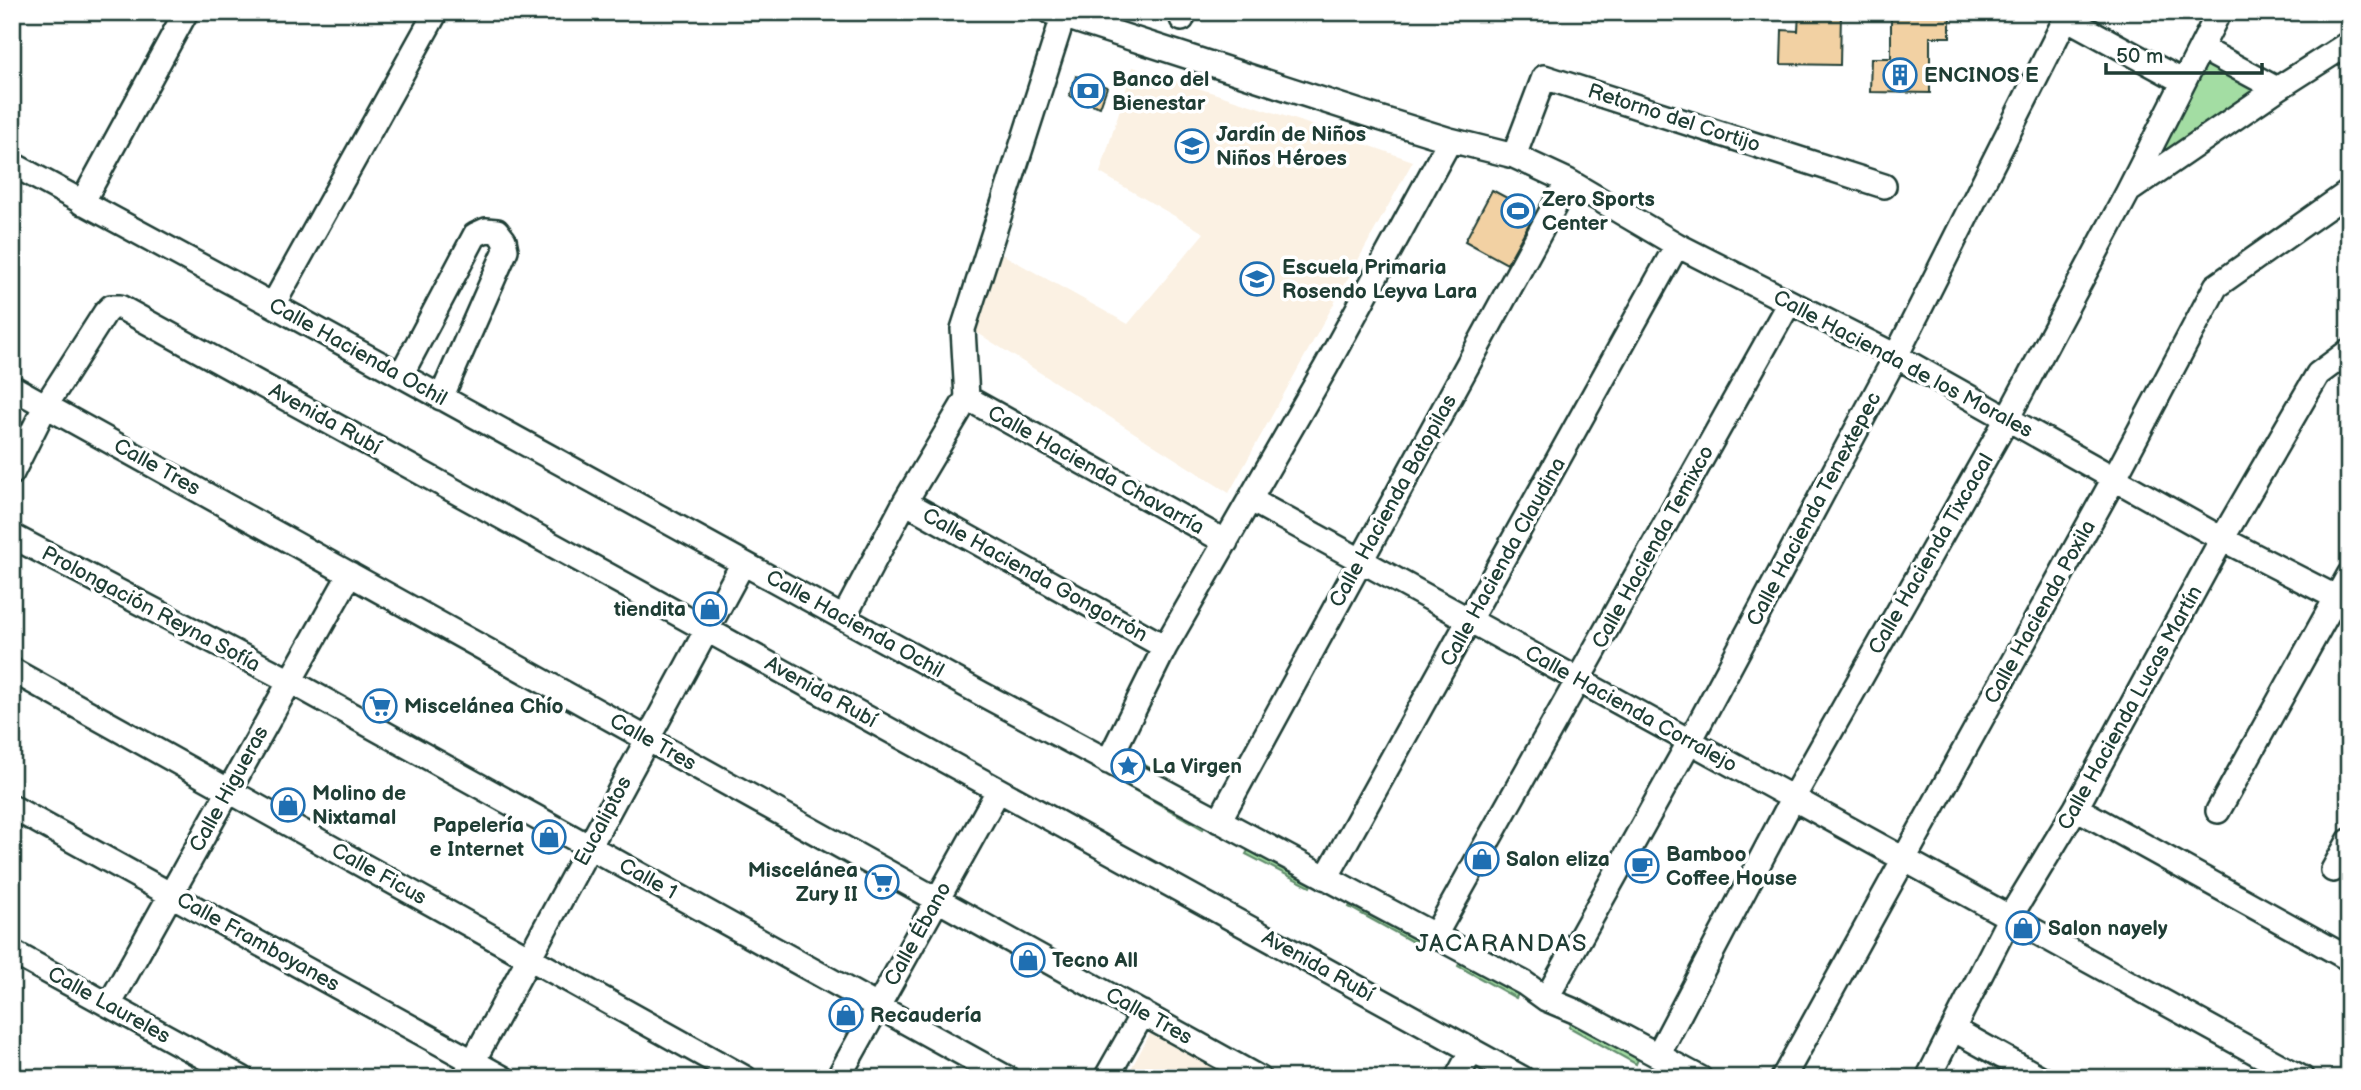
<svg xmlns="http://www.w3.org/2000/svg" width="2361" height="1090" font-family="'Balsamiq Sans',sans-serif">
	<style>
		.built { fill: #fbf1e3 }
		.green { fill: #a3dda3; stroke: #618d6c; stroke-width: 2 }
		.building { fill: #f2d1a3; stroke: #1f3d34; stroke-width: 2 }
		.lines { fill: none; stroke-linecap: round; stroke-linejoin: round }
		.minor-casing { stroke: #1f3d34; stroke-width: 28 }
		.minor { stroke: #fff; stroke-width: 23 }
		.labels { text-anchor: middle; dominant-baseline: central; stroke-width: 7; stroke-linejoin: round; paint-order: stroke }
		.poi-label { font-size: 21px; font-weight: bold; fill: #1f3d34; stroke: #fff; text-anchor: start }
		.street-label { font-size: 21px; fill: #1f3d34; stroke: #fff }
		.quarter-label { font-size: 24px; letter-spacing: 2px; fill: #1f3d34; stroke: #fff }
	</style>
	<rect width="100%" height="100%" fill="#fff"/>
	<filter id="ink" filterUnits="userSpaceOnUse"><feTurbulence type="fractalNoise" baseFrequency=".0143" numOctaves="2"/><feDisplacementMap in="SourceGraphic" scale="14" xChannelSelector="R" yChannelSelector="G"/><feConvolveMatrix kernelMatrix="1 2 1 2 8 2 1 2 1" color-interpolation-filters="sRGB"/></filter>
	<g filter="url(#ink)">
		<path class="built" d="M 1133,67 L 1297,120 L 1413,161 L 1229,493 L 973,330 L 1000,253 L 1128,324 L 1204,233 L 1100,173 Z
			M 1151,1032 L 1233,1078 L 1126,1078 Z"/>
		<path class="green" d="M 2203,61 L 2257,91 L 2163,153 L 2158,149 Z
			M 1128,755 L 1215,806 L 1203,829 L 1115,779 Z
			M 1260,831 L 1321,864 L 1310,887 L 1246,854 Z
			M 1360,884 L 1429,921 L 1418,945 L 1349,907 Z
			M 1464,952 L 1527,976 L 1516,998 L 1458,966 Z
			M 1580,1007 L 1646,1041 L 1636,1064 L 1569,1027 Z"/>
		<path class="building" d="M 1799,12 L 1841,12 L 1840,65 L 1781,64 L 1782,30 L 1798,31 Z
			M 1891,12 L 1950,12 L 1950,37 L 1930,37 L 1930,93 L 1870,92 L 1871,58 L 1891,58 Z
			M 1076,76 L 1107,87 L 1100,107 L 1069,96 Z
			M 1492,190 L 1535,213 L 1507,264 L 1465,241 Z"/>
		<g class="lines">
			<defs>
				<path id="minor" d="M 1050,12 L 1366,114 L 1450,140 L 1514,156 L 1568,181 L 1677,245 L 1896,356 L 2222,539 L 2349,604
					M 2066,18 L 2182,81
					M 1182,19 L 1184,12
					M 2201,48 L 2277,89
					M 1514,156 L 1544,77 L 1884,186
					M 12,164 L 273,305 L 982,694 L 1524,983 L 1546,999 L 1577,1012 L 1700,1078
					M 2130,190 L 2277,89 L 2349,43
					M 82,203 L 186,12
					M 273,305 L 436,12
					M 401,375 L 475,235 L 486,230 L 497,231 L 504,240 L 506,250 L 441,398
					M 12,387 L 1259,1078
					M 967,398 L 963,329 L 1063,17
					M 967,398 L 1226,542
					M 12,473 L 46,405 L 105,313 L 111,307 L 120,307 L 1522,1078
					M 1251,500 L 2302,1078
					M 905,502 L 1165,647
					M 12,536 L 290,681 L 1007,1078
					M 844,617 L 905,502 L 967,398
					M 12,670 L 745,1078
					M 1108,762 L 1165,647 L 1326,367 L 1450,140
					M 12,807 L 503,1078
					M 2076,808 L 2349,959
					M 2218,811 L 2349,575
					M 1219,821 L 1568,181
					M 2333,870 L 2349,841
					M 1326,878 L 1677,245
					M 1434,937 L 1789,303
					M 12,952 L 242,1078
					M 1546,999 L 1690,741 L 1896,356 L 2069,12
					M 109,1005 L 350,574
					M 1953,1029 L 2041,1078
					M 1658,1055 L 1793,798 L 2007,419 L 2128,192 L 2219,12
					M 464,1078 L 743,563
					M 838,1078 L 998,791
					M 1106,1078 L 1143,1013
					M 1457,1078 L 1472,1050
					M 1783,1078 L 2115,477 L 2216,286 L 2349,192
					M 1928,1078 L 2010,917 L 2076,808 L 2222,539 L 2318,374 L 2349,351"/>
			</defs>
			<use href="#minor" class="minor-casing"/>
			<use href="#minor" class="minor"/>
		</g>
	</g>
	<defs>
		<symbol id="building-ring" viewBox="-11 -11 22 22"><circle r="9.5" fill="#fff" stroke="#1f6fb2" stroke-width="1.5"/><path d="M-4-6H4V6H1V3H-1V6H-4ZM-2.5-4.3h1.7v1.8h-1.7ZM.8-4.3h1.7v1.8H.8ZM-2.5-1h1.7V.8h-1.7ZM.8-1h1.7V.8H.8Z" fill="#1f6fb2"/></symbol>
		<symbol id="bank-ring" viewBox="-11 -11 22 22"><circle r="9.5" fill="#fff" stroke="#1f6fb2" stroke-width="1.5"/><path d="M-6-4H6V4H-6ZM0-2.3a2.3 2.3 0 1 0 0 4.6a2.3 2.3 0 1 0 0-4.6Z" fill="#1f6fb2"/></symbol>
		<symbol id="school-ring" viewBox="-11 -11 22 22"><circle r="9.5" fill="#fff" stroke="#1f6fb2" stroke-width="1.5"/><path d="M0-5L7-2L0 1L-7-2ZM-4 1L0 2.5L4 1V4Q0 6-4 4Z" fill="#1f6fb2"/></symbol>
		<symbol id="stadium-ring" viewBox="-11 -11 22 22"><circle r="9.5" fill="#fff" stroke="#1f6fb2" stroke-width="1.5"/><path d="M0-5a6.5 5 0 1 0 0 10a6.5 5 0 1 0 0-10ZM-3.5-1.8h7v3.6h-7Z" fill="#1f6fb2"/></symbol>
		<symbol id="shop-ring" viewBox="-11 -11 22 22"><circle r="9.5" fill="#fff" stroke="#1f6fb2" stroke-width="1.5"/><path d="M-5-2.5h2.3a2.7 3.5 0 0 1 5.4 0H5L5.5 6h-11ZM-1.5-2.5h3a1.5 2.3 0 0 0-3 0Z" fill="#1f6fb2"/></symbol>
		<symbol id="supermarket-ring" viewBox="-11 -11 22 22"><circle r="9.5" fill="#fff" stroke="#1f6fb2" stroke-width="1.5"/><path d="M-6-5.5h2.5l.6 2H6L4.5 2H-2.5L-4.4-4H-6ZM-1.5 3.2a1.3 1.3 0 1 0 .1 0ZM3 3.2a1.3 1.3 0 1 0 .1 0Z" fill="#1f6fb2"/></symbol>
		<symbol id="sight-ring" viewBox="-11 -11 22 22"><circle r="9.5" fill="#fff" stroke="#1f6fb2" stroke-width="1.5"/><path d="M0-6L1.8-2.2L6-1.7L2.9 1.2L3.7 5.4L0 3.3L-3.7 5.4L-2.9 1.2L-6-1.7L-1.8-2.2Z" fill="#1f6fb2"/></symbol>
		<symbol id="cafe-ring" viewBox="-11 -11 22 22"><circle r="9.5" fill="#fff" stroke="#1f6fb2" stroke-width="1.5"/><path d="M-5.5-4.5H6V0H3Q3 3.5 0 3.5H-2.5Q-5.5 3.5-5.5 0ZM3-3.2v2h1.7v-2ZM-6 4.5H4V6H-6Z" fill="#1f6fb2"/></symbol>
	</defs>
	<g fill-rule="evenodd">
		<use href="#building-ring" x="1881" y="56" width="38" height="38"/>
		<use href="#bank-ring" x="1069" y="72" width="38" height="38"/>
		<use href="#school-ring" x="1173" y="127" width="38" height="38"/>
		<use href="#stadium-ring" x="1499" y="192" width="38" height="38"/>
		<use href="#school-ring" x="1238" y="260" width="38" height="38"/>
		<use href="#shop-ring" x="691" y="590" width="38" height="38"/>
		<use href="#supermarket-ring" x="361" y="687" width="38" height="38"/>
		<use href="#sight-ring" x="1109" y="747" width="38" height="38"/>
		<use href="#shop-ring" x="269" y="786" width="38" height="38"/>
		<use href="#shop-ring" x="530" y="818" width="38" height="38"/>
		<use href="#shop-ring" x="1463" y="840" width="38" height="38"/>
		<use href="#cafe-ring" x="1623" y="847" width="38" height="38"/>
		<use href="#supermarket-ring" x="863" y="863" width="38" height="38"/>
		<use href="#shop-ring" x="2004" y="909" width="38" height="38"/>
		<use href="#shop-ring" x="1009" y="941" width="38" height="38"/>
		<use href="#shop-ring" x="827" y="996" width="38" height="38"/>
	</g>
	<g class="labels">
		<g class="poi-label">
			<text x="1924" y="75">ENCINOS E</text>
			<text x="1112" y="79">Banco del<tspan x="1112" dy="24">Bienestar</tspan></text>
			<text x="1216" y="134">Jardín de Niños<tspan x="1216" dy="24">Niños Héroes</tspan></text>
			<text x="1542" y="199">Zero Sports<tspan x="1542" dy="24">Center</tspan></text>
			<text x="1282" y="267">Escuela Primaria<tspan x="1282" dy="24">Rosendo Leyva Lara</tspan></text>
			<text x="686" y="609" text-anchor="end">tiendita</text>
			<text x="404" y="706">Miscelánea Chío</text>
			<text x="1152" y="766">La Virgen</text>
			<text x="312" y="793">Molino de<tspan x="312" dy="24">Nixtamal</tspan></text>
			<text x="524" y="825" text-anchor="end">Papelería<tspan x="524" dy="24">e Internet</tspan></text>
			<text x="1666" y="854">Bamboo<tspan x="1666" dy="24">Coffee House</tspan></text>
			<text x="1506" y="859">Salon eliza</text>
			<text x="858" y="870" text-anchor="end">Miscelánea<tspan x="858" dy="24">Zury II</tspan></text>
			<text x="2048" y="928">Salon nayely</text>
			<text x="1052" y="960">Tecno All</text>
			<text x="870" y="1015">Recaudería</text>
		</g>
		<g class="street-label">
			<text transform="translate(1674 118) rotate(18)">Retorno del Cortijo</text>
			<text transform="translate(358 352) rotate(29)">Calle Hacienda Ochil</text>
			<text transform="translate(1903 364) rotate(28)">Calle Hacienda de los Morales</text>
			<text transform="translate(325 419) rotate(29)">Avenida Rubí</text>
			<text transform="translate(157 467) rotate(29)">Calle Tres</text>
			<text transform="translate(1096 470) rotate(29)">Calle Hacienda Chavarría</text>
			<text transform="translate(1393 501) rotate(-61)">Calle Hacienda Batopilas</text>
			<text transform="translate(1814 509) rotate(-62)">Calle Hacienda Tenextepec</text>
			<text transform="translate(1653 547) rotate(-61)">Calle Hacienda Temixco</text>
			<text transform="translate(1931 554) rotate(-60)">Calle Hacienda Tixcacal</text>
			<text transform="translate(1503 562) rotate(-61)">Calle Hacienda Claudina</text>
			<text transform="translate(1035 575) rotate(29)">Calle Hacienda Gongorrón</text>
			<text transform="translate(151 609) rotate(28)">Prolongación Reyna Sofía</text>
			<text transform="translate(2040 612) rotate(-61)">Calle Hacienda Poxila</text>
			<text transform="translate(855 624) rotate(29)">Calle Hacienda Ochil</text>
			<text transform="translate(821 692) rotate(29)">Avenida Rubí</text>
			<text transform="translate(2130 708) rotate(-61)">Calle Hacienda Lucas Martín</text>
			<text transform="translate(1631 709) rotate(29)">Calle Hacienda Corralejo</text>
			<text transform="translate(653 742) rotate(29)">Calle Tres</text>
			<text transform="translate(229 789) rotate(-61)">Calle Higueras</text>
			<text transform="translate(603 821) rotate(-62)">Eucaliptos</text>
			<text transform="translate(379 874) rotate(29)">Calle Ficus</text>
			<text transform="translate(648 879) rotate(29)">Calle 1</text>
			<text transform="translate(918 934) rotate(-61)">Calle Ébano</text>
			<text transform="translate(258 942) rotate(29)">Calle Framboyanes</text>
			<text transform="translate(1318 966) rotate(29)">Avenida Rubí</text>
			<text transform="translate(109 1005) rotate(29)">Calle Laureles</text>
			<text transform="translate(1149 1016) rotate(29)">Calle Tres</text>
		</g>
		<g class="quarter-label">
			<text x="1502" y="943">JACARANDAS</text>
		</g>
	</g>
	<rect width="2361" height="1090" fill="none" stroke="#fff" stroke-width="42"/>
	<rect x="21" y="21" width="2319" height="1048" fill="none" stroke="#1f3d34" stroke-width="2.5" filter="url(#ink)"/>
	<path d="M2106 63v10h156v-10" fill="none" stroke="#1f3d34" stroke-width="3.5"/>
	<text x="2116" y="63" font-size="21" fill="#1f3d34" stroke="#ffffff" stroke-width="5" paint-order="stroke">50 m</text>
</svg>
